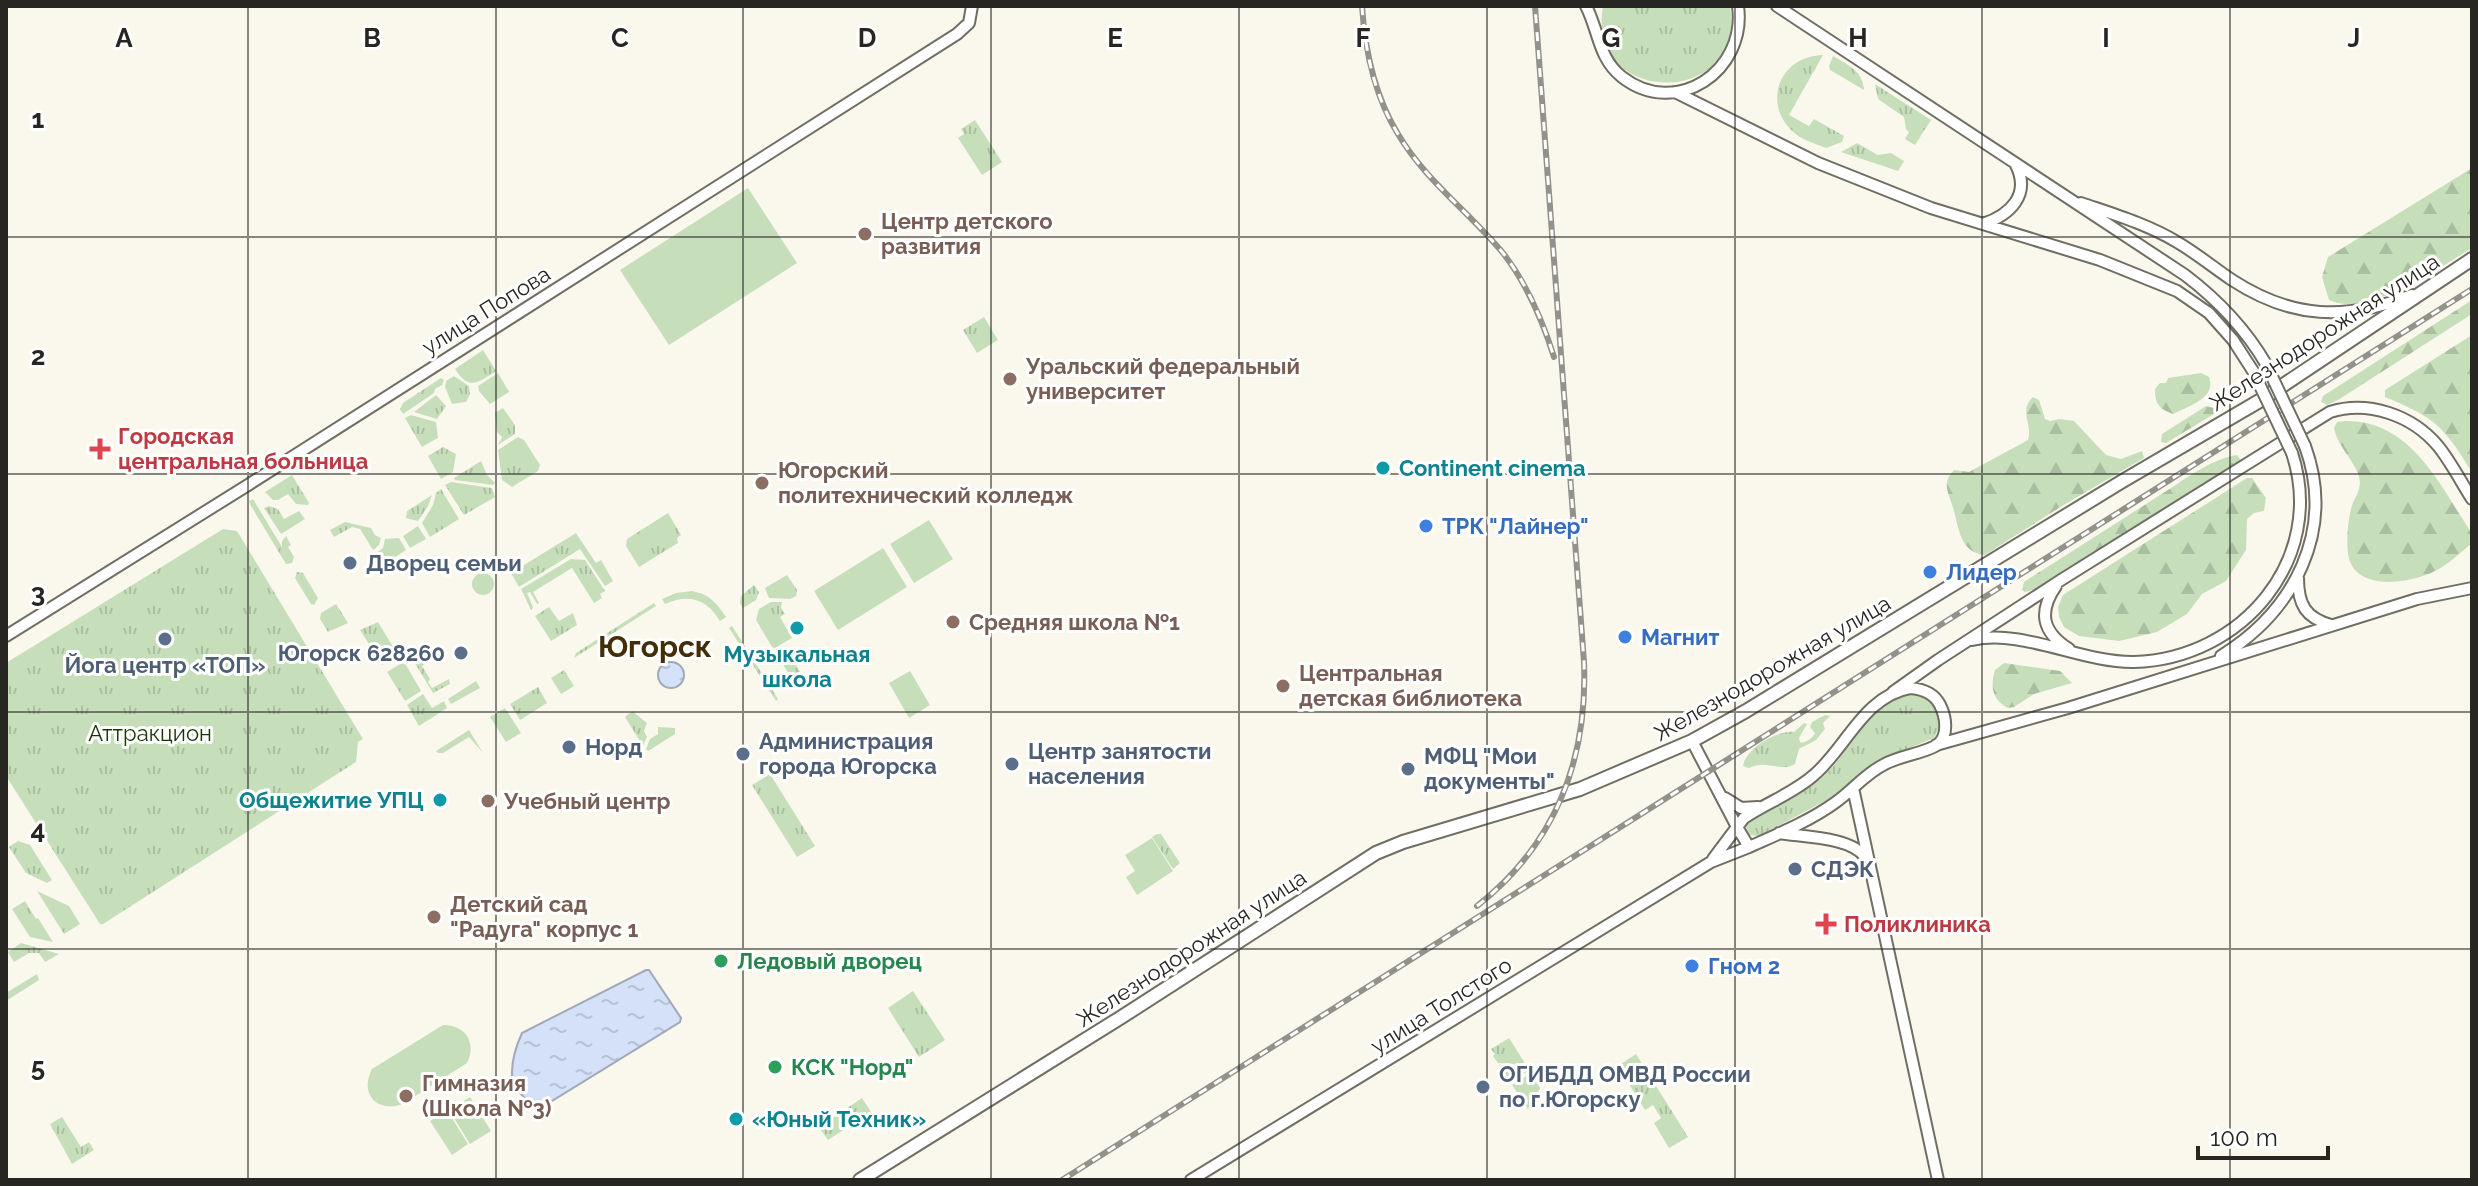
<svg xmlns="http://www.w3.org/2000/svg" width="2478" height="1186" font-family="Raleway,sans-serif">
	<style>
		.grass { fill: url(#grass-tufts) }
		.forest { fill: url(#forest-firs) }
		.pitch { fill: #c6dfba }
		.water { fill: url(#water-ripples); stroke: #a1a9b8; stroke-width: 2 }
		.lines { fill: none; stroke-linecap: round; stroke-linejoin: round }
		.minor-casing { stroke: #706e64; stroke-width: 14 }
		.major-casing { stroke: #706e64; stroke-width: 16 }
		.minor { stroke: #fff; stroke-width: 10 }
		.major { stroke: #fff; stroke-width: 12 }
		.rail-casing { stroke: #93928a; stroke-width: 6 }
		.rail { stroke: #fff; stroke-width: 3; stroke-dasharray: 9; stroke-linecap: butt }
		.minor-bridge-casing { stroke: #706e64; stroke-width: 14; stroke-linecap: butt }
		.minor-bridge { stroke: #fff; stroke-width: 10 }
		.grid { fill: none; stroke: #272622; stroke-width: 2; stroke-opacity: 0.55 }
		.education-dot { fill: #8d6e63; stroke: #fff; stroke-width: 3 }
		.health-dot { fill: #e0444e; stroke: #fff; stroke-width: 3 }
		.culture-dot { fill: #0f9aa8; stroke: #fff; stroke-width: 3 }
		.shop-dot { fill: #3f7fe0; stroke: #fff; stroke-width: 3 }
		.service-dot { fill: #5c6f8a; stroke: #fff; stroke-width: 3 }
		.leisure-dot { fill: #2e9e5b; stroke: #fff; stroke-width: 3 }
		.labels { text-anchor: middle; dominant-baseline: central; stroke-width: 6; stroke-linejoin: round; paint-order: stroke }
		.education-label { font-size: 22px; font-weight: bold; fill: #785e54; stroke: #fff; text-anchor: start }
		.street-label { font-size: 22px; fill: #272622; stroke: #fff }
		.health-label { font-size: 22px; font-weight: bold; fill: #be3a42; stroke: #fff; text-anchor: start }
		.culture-label { font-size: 22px; font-weight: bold; fill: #0d838f; stroke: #fff; text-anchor: start }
		.shop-label { font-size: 22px; font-weight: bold; fill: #366cbe; stroke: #fff; text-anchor: start }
		.service-label { font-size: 22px; font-weight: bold; fill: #4e5e75; stroke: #fff; text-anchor: start }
		.park-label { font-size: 22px; fill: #183702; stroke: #fff }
		.leisure-label { font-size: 22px; font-weight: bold; fill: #27864d; stroke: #fff; text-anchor: start }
		.district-label { font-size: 30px; font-weight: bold; fill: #432e08; stroke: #fff }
		.grid-label { font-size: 26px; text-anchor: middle; font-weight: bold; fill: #272622; stroke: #fff; stroke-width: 6; stroke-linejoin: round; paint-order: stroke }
	</style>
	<defs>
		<pattern id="grass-tufts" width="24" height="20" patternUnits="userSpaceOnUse" patternTransform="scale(2)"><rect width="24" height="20" fill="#c6dfba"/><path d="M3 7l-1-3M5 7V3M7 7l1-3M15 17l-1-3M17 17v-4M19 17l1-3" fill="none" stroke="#aabfa0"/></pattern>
		<pattern id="forest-firs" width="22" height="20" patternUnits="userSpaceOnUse" patternTransform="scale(2)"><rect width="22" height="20" fill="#c6dfba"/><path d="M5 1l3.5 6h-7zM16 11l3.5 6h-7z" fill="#aabfa0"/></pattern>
		<pattern id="water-ripples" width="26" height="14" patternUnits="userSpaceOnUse" patternTransform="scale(2)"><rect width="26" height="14" fill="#d5e1f8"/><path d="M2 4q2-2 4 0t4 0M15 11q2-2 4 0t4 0" fill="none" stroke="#b7c1d4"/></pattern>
	</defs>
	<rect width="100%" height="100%" fill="#faf8ed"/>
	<path class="grass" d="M 1603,6 L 1730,6 C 1747,109 1585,107 1603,6 Z
		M 1823,55 L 1789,115 L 1809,126 L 1814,119 L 1844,136 L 1842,142 L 1826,148 C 1814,143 1801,140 1792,131 C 1762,102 1780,56 1823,55 Z
		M 1833,56 C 1848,65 1863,71 1864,90 L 1830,70 L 1829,66 Z
		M 1875,84 L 1931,120 L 1915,145 L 1905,139 L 1909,132 L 1906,129 L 1904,117 L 1878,99 Z
		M 975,120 L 1002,162 L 982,175 L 958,138 L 964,134 L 961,129 Z
		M 1857,143 L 1878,155 L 1891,153 L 1904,161 L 1898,171 L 1841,152 Z
		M 984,317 L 998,340 L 977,353 L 963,330 Z
		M 483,350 L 496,371 C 478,383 469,391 455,369 Z
		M 498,373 L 509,392 L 490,404 L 479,391 L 478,386 Z
		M 454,376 L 469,386 L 470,394 L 466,402 L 452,404 L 445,387 L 446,381 Z
		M 441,378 L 444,380 L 442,385 L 435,389 L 434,393 L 403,414 L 400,409 L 403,403 Z
		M 436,395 L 446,406 L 437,419 L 414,412 Z
		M 503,408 L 515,425 L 515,434 L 498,445 L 502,437 L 497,432 L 495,413 Z
		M 411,415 L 436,422 L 438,438 L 422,447 L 405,418 Z
		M 518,437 L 524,440 L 540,465 L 538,471 L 512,487 L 502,480 L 498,450 Z
		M 443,447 L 456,454 L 453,472 L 441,479 L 428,456 Z
		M 481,461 L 487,475 L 495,483 L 493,485 L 455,480 L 454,478 Z
		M 292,475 L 309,503 L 308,505 L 296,504 L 288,494 L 278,500 L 273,500 L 265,492 Z
		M 451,482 L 492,488 L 495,497 L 464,515 L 445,485 Z
		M 441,489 L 459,519 L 430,537 L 422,523 L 433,505 L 436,493 Z
		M 432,495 L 428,506 L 418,521 L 406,518 L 407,511 Z
		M 253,499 L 282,547 L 282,541 L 286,536 L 291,545 L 288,547 L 294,557 L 292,563 L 286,564 L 251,506 L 249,501 Z
		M 269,506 L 278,509 L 284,519 L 299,511 L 305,519 L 281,534 L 264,508 Z
		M 668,513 L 681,535 L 677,538 L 678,543 L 639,567 L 626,546 L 627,539 Z
		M 345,522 L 371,528 L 375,535 L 381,538 L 379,545 L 373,550 L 360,529 L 352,527 L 334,537 L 330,530 Z
		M 418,526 L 426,539 L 410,548 L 403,536 Z
		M 223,529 L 237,531 L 363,739 L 358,742 L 356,762 L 103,924 L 100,924 L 6,776 L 6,663 Z
		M 576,533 L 596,563 L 601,560 L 613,581 L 605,586 L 580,549 L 519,587 L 511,573 Z
		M 399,538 L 406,550 L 382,566 L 375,554 L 383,548 L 385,539 Z
		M 571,559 L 585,560 L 605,591 L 600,594 L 602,598 L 594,603 L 572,568 L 533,592 L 539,603 L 537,604 L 530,592 L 527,593 L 533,607 L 531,610 L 521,589 Z
		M 297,572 L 303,573 L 318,598 L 314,605 L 311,604 L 295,578 Z
		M472 584a11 11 0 1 1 22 0a11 11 0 1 1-22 0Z
		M 787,575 L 797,590 L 796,596 L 790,599 L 769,598 L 765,588 Z
		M 754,585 L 759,592 L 756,600 L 743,608 L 740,603 L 741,596 Z
		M 692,591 C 709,594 717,603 726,617 L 720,621 C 707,599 689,593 665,604 L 662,599 L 676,593 Z
		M 771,602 L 782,602 L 781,608 L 785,614 L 780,617 L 792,638 L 775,648 L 772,647 L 756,620 L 759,609 Z
		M 654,603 L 656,606 L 574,658 L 576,653 Z
		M 336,604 L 348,623 L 328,632 L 320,619 L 321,613 Z
		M 549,607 L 559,621 L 573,613 L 577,625 L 551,641 L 535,616 Z
		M 378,622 L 398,655 L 382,665 L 360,630 Z
		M 732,626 L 778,699 L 776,701 L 729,628 Z
		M 430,648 L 435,657 L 422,666 L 430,679 L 428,682 L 432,688 L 449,679 L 450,684 L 433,693 L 413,660 Z
		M 787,650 L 802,675 L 792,680 L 779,657 Z
		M 402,663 L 406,665 L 421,691 L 405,701 L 387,672 Z
		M 564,670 L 574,686 L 561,694 L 551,678 Z
		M 476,681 L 480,688 L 451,704 L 448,699 Z
		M 538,687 L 547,703 L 520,720 L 510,704 Z
		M 423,694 L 432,708 L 444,701 L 447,708 L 419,726 L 407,705 Z
		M 1908,694 C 1929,694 1939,709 1939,729 L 1934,738 L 1887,757 L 1825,801 L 1759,836 L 1749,835 L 1745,825 L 1749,821 C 1772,808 1799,797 1819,780 C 1850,755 1865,706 1908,694 Z
		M 505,708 L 521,733 L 506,742 L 490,717 Z
		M 632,711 L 647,723 L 644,731 L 647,737 L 643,746 L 625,717 Z
		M 1825,715 L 1830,716 L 1823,723 L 1825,729 L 1816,740 L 1799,749 L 1795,764 C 1780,773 1767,759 1749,768 L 1743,766 C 1746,748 1777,730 1794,732 L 1804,723 L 1807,724 L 1799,738 L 1800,742 C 1805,744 1813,738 1815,733 L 1810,727 L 1812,722 Z
		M 658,727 L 675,728 L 675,734 L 648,751 L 646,749 L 650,739 L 658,734 Z
		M 469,730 L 483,753 L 469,737 L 443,753 L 438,753 L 436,751 Z
		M 770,774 L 815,846 L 797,857 L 752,785 Z
		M 1157,834 L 1161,834 L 1180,863 L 1173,869 L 1152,837 Z
		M 18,841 L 30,845 L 52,880 L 47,883 L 26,873 L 9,847 Z
		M 37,891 L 69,906 L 80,924 L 64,934 Z
		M 25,901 L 36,919 L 38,918 L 53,942 L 30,937 L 12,909 Z
		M 21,943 L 59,954 L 45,962 L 39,953 L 29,953 L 14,962 L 8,952 Z
		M 37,974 L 39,980 L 6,1001 L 6,993 Z
		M 913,991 L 945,1040 L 919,1057 L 888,1008 Z
		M 1509,1038 L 1526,1065 L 1498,1063 L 1493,1056 L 1495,1054 L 1491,1049 Z
		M 1636,1054 L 1688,1137 L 1669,1148 L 1654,1123 L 1661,1118 L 1653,1105 L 1645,1110 L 1618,1066 Z
		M 1500,1066 L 1528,1068 L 1529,1070 L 1510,1082 Z
		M 1531,1073 L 1540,1088 L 1528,1109 L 1512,1085 Z
		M 862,1098 L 871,1112 L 828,1140 L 819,1127 Z
		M 62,1117 L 81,1147 L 89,1142 L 94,1150 L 72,1164 L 50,1124 Z"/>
	<path class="forest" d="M 2472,168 L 2472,248 C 2440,267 2367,319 2329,300 L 2322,277 L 2328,257 Z
		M 2472,300 L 2472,314 L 2338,400 L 2327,405 L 2321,402 L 2323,396 Z
		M 2472,335 L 2472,472 C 2443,425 2435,418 2385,397 L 2385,390 Z
		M 2201,373 L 2209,377 C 2217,398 2188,406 2173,414 C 2159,409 2155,404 2155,389 L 2160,383 L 2166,383 L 2168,378 Z
		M 2033,397 L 2039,400 L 2045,419 L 2050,421 L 2060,419 L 2074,421 L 2106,455 L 2121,459 L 2142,451 L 2144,458 L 2062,506 L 1985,555 C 1961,553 1959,530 1954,511 C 1950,495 1940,484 1954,470 L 1969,472 L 2028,440 C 2033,424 2018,411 2033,397 Z
		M 2206,406 L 2214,408 L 2214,414 L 2166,443 L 2161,442 L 2162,434 Z
		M 2345,421 C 2410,420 2439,483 2469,529 L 2472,536 L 2471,544 C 2461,552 2452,561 2442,567 C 2418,583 2354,595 2348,554 C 2346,539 2348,520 2352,505 C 2355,498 2360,490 2360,482 C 2359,465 2337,447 2334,428 L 2337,422 Z
		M 2237,455 L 2240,459 L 2240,463 L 2033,590 L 2025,592 L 2022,590 L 2024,582 C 2069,553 2115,524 2160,495 C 2183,481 2210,459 2237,455 Z
		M 2247,478 L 2252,478 L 2266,498 L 2264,511 L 2254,513 L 2247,519 L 2246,550 L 2226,581 L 2202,594 L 2187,614 L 2157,632 L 2119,641 L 2079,636 L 2064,627 L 2059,617 L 2058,607 L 2063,595 Z
		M 2004,663 L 2060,671 L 2072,683 L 2034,694 L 2014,707 L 2008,708 C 1992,700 1990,687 1995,670 Z"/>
	<path class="pitch" d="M 748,188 L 797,263 L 669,345 L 620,270 Z
		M 929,520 L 953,559 L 914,583 L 890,544 Z
		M 883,548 L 907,587 L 838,630 L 814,591 Z
		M 910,671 L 930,705 L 909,718 L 889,683 Z
		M 1152,838 L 1173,871 L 1137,895 L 1126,877 L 1135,871 L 1125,855 Z
		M 443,1025 C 466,1025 477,1043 467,1063 L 403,1104 C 377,1113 359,1094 372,1069 Z
		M 470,1097 L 491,1131 L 470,1144 L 449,1110 Z
		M 447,1110 L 468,1144 L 452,1155 L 430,1121 Z"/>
	<path class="water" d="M658 675a13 13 0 1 1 26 0a13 13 0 1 1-26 0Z
		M 646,970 L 649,970 L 681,1018 L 680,1022 L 547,1104 C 530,1107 511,1090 512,1072 C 512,1060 517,1044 522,1033 Z"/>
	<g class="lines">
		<defs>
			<path id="minor" d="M 1586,6 C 1599,31 1598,58 1622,77 C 1676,119 1747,71 1738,6
				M 1777,6 L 2185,275 C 2218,300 2245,328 2266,364
				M 1675,92 L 1818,163 L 1931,208 L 2100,260 L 2177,291 L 2209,313 L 2233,340 L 2253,371
				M 2081,203 C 2113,214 2147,224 2177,242 C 2196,253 2214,268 2232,280 C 2292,319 2346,321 2412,295
				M 1983,224 C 2010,215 2031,195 2016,165
				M 2298,578 C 2298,605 2306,618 2331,625
				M 2056,586 C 2038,612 2042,632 2069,649
				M 6,636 L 248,485 L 957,34 L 969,23 L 972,6
				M 1972,640 C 2021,628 2082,663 2134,662 C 2242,659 2327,559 2292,453
				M 2221,656 C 2294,611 2336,531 2305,446
				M 1910,688 C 1923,689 1934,693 1940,705 C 1946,717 1949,736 1937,745 C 1925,753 1899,756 1885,764 C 1866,773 1853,790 1836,802 C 1810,821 1778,834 1749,847 L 1737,827 L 1744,818 C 1766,803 1794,793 1814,775 C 1846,748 1864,696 1910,688 Z
				M 1893,692 L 1938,660 L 2061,580 L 2330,412 C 2368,400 2412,415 2438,446 C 2451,462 2461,482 2472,499
				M 1692,741 L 1737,827 L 1713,859
				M 1936,745 L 2068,708 L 2417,599 L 2472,588
				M 1853,788 L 1938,1180
				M 1725,798 L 1741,808 L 1758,807
				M 1779,833 C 1803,837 1851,837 1865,857
				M 1191,1180 L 1711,862 L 1749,847"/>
			<path id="major" d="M 860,1180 L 1120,1018 L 1376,853 L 1403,842 L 1580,789 L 1692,741 L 1746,711 L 2121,482 L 2261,400 L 2472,259"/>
		</defs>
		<use href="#minor" class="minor-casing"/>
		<use href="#major" class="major-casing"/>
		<use href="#minor" class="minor"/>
		<use href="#major" class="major"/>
		<defs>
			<path id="rail" d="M 1362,6 C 1365,51 1374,95 1398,134 C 1425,180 1469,212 1503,253 C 1527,284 1542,319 1554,357
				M 1477,906 C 1555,845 1588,760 1584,662 L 1535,6
				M 1062,1180 L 2472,289"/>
		</defs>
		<use href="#rail" class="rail-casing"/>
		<use href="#rail" class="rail"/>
		<defs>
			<path id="minor-bridge" d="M 2266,364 L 2305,446
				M 2253,371 L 2292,453"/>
		</defs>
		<use href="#minor-bridge" class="minor-bridge-casing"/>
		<use href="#minor-bridge" class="minor-bridge"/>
	</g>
	<path class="grid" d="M 248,6 L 248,1180M 496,6 L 496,1180M 743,6 L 743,1180M 991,6 L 991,1180M 1239,6 L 1239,1180M 1487,6 L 1487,1180M 1735,6 L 1735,1180M 1982,6 L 1982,1180M 2230,6 L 2230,1180M 6,237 L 2472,237M 6,474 L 2472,474M 6,712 L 2472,712M 6,949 L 2472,949"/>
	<g class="education-dot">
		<circle cx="865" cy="234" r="8"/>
		<circle cx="1010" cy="379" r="8"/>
		<circle cx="762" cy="483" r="8"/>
		<circle cx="953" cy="622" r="8"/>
		<circle cx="1283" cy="686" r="8"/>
		<circle cx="488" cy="801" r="8"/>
		<circle cx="434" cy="917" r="8"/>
		<circle cx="406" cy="1096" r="8"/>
	</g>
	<g class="health-dot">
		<path d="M96 437h8v8h8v8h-8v8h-8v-8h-8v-8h8z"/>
		<path d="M1822 912h8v8h8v8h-8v8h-8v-8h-8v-8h8z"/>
	</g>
	<g class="culture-dot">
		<circle cx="1383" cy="468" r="8"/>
		<circle cx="797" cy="628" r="8"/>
		<circle cx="440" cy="800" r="8"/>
		<circle cx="736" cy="1119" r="8"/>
	</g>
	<g class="shop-dot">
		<circle cx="1426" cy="526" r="8"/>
		<circle cx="1930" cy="572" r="8"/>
		<circle cx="1625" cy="637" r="8"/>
		<circle cx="1692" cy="966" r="8"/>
	</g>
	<g class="service-dot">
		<circle cx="350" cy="563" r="8"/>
		<circle cx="165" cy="639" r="8"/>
		<circle cx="461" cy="653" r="8"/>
		<circle cx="569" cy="747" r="8"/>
		<circle cx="743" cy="754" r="8"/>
		<circle cx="1012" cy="764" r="8"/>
		<circle cx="1408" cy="769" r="8"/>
		<circle cx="1795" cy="869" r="8"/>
		<circle cx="1483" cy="1087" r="8"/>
	</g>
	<g class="leisure-dot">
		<circle cx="721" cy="961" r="8"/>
		<circle cx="775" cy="1067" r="8"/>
	</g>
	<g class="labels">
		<g class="education-label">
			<text x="881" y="221">Центр детского<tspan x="881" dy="25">развития</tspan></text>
			<text x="1026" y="366">Уральский федеральный<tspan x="1026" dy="25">университет</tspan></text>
			<text x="778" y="470">Югорский<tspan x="778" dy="25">политехнический колледж</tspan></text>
			<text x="969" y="622">Средняя школа №1</text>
			<text x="1299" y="673">Центральная<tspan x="1299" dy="25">детская библиотека</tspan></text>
			<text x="504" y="801">Учебный центр</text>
			<text x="450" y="904">Детский сад<tspan x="450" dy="25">"Радуга" корпус 1</tspan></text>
			<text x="422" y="1083">Гимназия<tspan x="422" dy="25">(Школа №3)</tspan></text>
		</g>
		<g class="street-label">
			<text transform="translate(486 310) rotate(-32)">улица Попова</text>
			<text transform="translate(2324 332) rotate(-33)">Железнодорожная улица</text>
			<text transform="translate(1772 668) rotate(-30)">Железнодорожная улица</text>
			<text transform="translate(1191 948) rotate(-33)">Железнодорожная улица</text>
			<text transform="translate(1441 1005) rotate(-32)">улица Толстого</text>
		</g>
		<g class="health-label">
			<text x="118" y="436">Городская<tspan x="118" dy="25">центральная больница</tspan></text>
			<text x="1844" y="924">Поликлиника</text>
		</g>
		<g class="culture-label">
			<text x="1399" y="468">Continent cinema</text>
			<text x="797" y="654" text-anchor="middle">Музыкальная<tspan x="797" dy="25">школа</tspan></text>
			<text x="424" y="800" text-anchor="end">Общежитие УПЦ</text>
			<text x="752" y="1119">«Юный Техник»</text>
		</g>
		<g class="shop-label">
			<text x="1442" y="526">ТРК "Лайнер"</text>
			<text x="1946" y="572">Лидер</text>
			<text x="1641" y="637">Магнит</text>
			<text x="1708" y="966">Гном 2</text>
		</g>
		<g class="service-label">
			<text x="366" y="563">Дворец семьи</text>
			<text x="445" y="653" text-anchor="end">Югорск 628260</text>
			<text x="165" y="665" text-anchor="middle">Йога центр «ТОП»</text>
			<text x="759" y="741">Администрация<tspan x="759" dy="25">города Югорска</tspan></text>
			<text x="585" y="747">Норд</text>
			<text x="1028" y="751">Центр занятости<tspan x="1028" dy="25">населения</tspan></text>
			<text x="1424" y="756">МФЦ "Мои<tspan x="1424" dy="25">документы"</tspan></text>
			<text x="1811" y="869">СДЭК</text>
			<text x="1499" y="1074">ОГИБДД ОМВД России<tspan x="1499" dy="25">по г.Югорску</tspan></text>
		</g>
		<g class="park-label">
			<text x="150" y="733">Аттракцион</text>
		</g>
		<g class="leisure-label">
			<text x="737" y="961">Ледовый дворец</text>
			<text x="791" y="1067">КСК "Норд"</text>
		</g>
		<g class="district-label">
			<text x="655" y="646">Югорск</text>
		</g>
	</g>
	<g class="grid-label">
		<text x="124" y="47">A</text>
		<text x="372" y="47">B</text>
		<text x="620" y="47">C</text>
		<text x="867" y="47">D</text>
		<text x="1115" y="47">E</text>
		<text x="1363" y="47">F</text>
		<text x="1611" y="47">G</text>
		<text x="1858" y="47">H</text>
		<text x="2106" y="47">I</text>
		<text x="2354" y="47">J</text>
		<text x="38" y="128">1</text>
		<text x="38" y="365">2</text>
		<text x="38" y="602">3</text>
		<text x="38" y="839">4</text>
		<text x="38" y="1076">5</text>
	</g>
	<rect width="2478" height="1186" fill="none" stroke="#272622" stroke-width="16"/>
	<path d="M2198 1146v12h130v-12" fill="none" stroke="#272622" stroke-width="4"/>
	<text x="2210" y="1146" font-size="24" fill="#272622" stroke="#ffffff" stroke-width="6" paint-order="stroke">100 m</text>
</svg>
